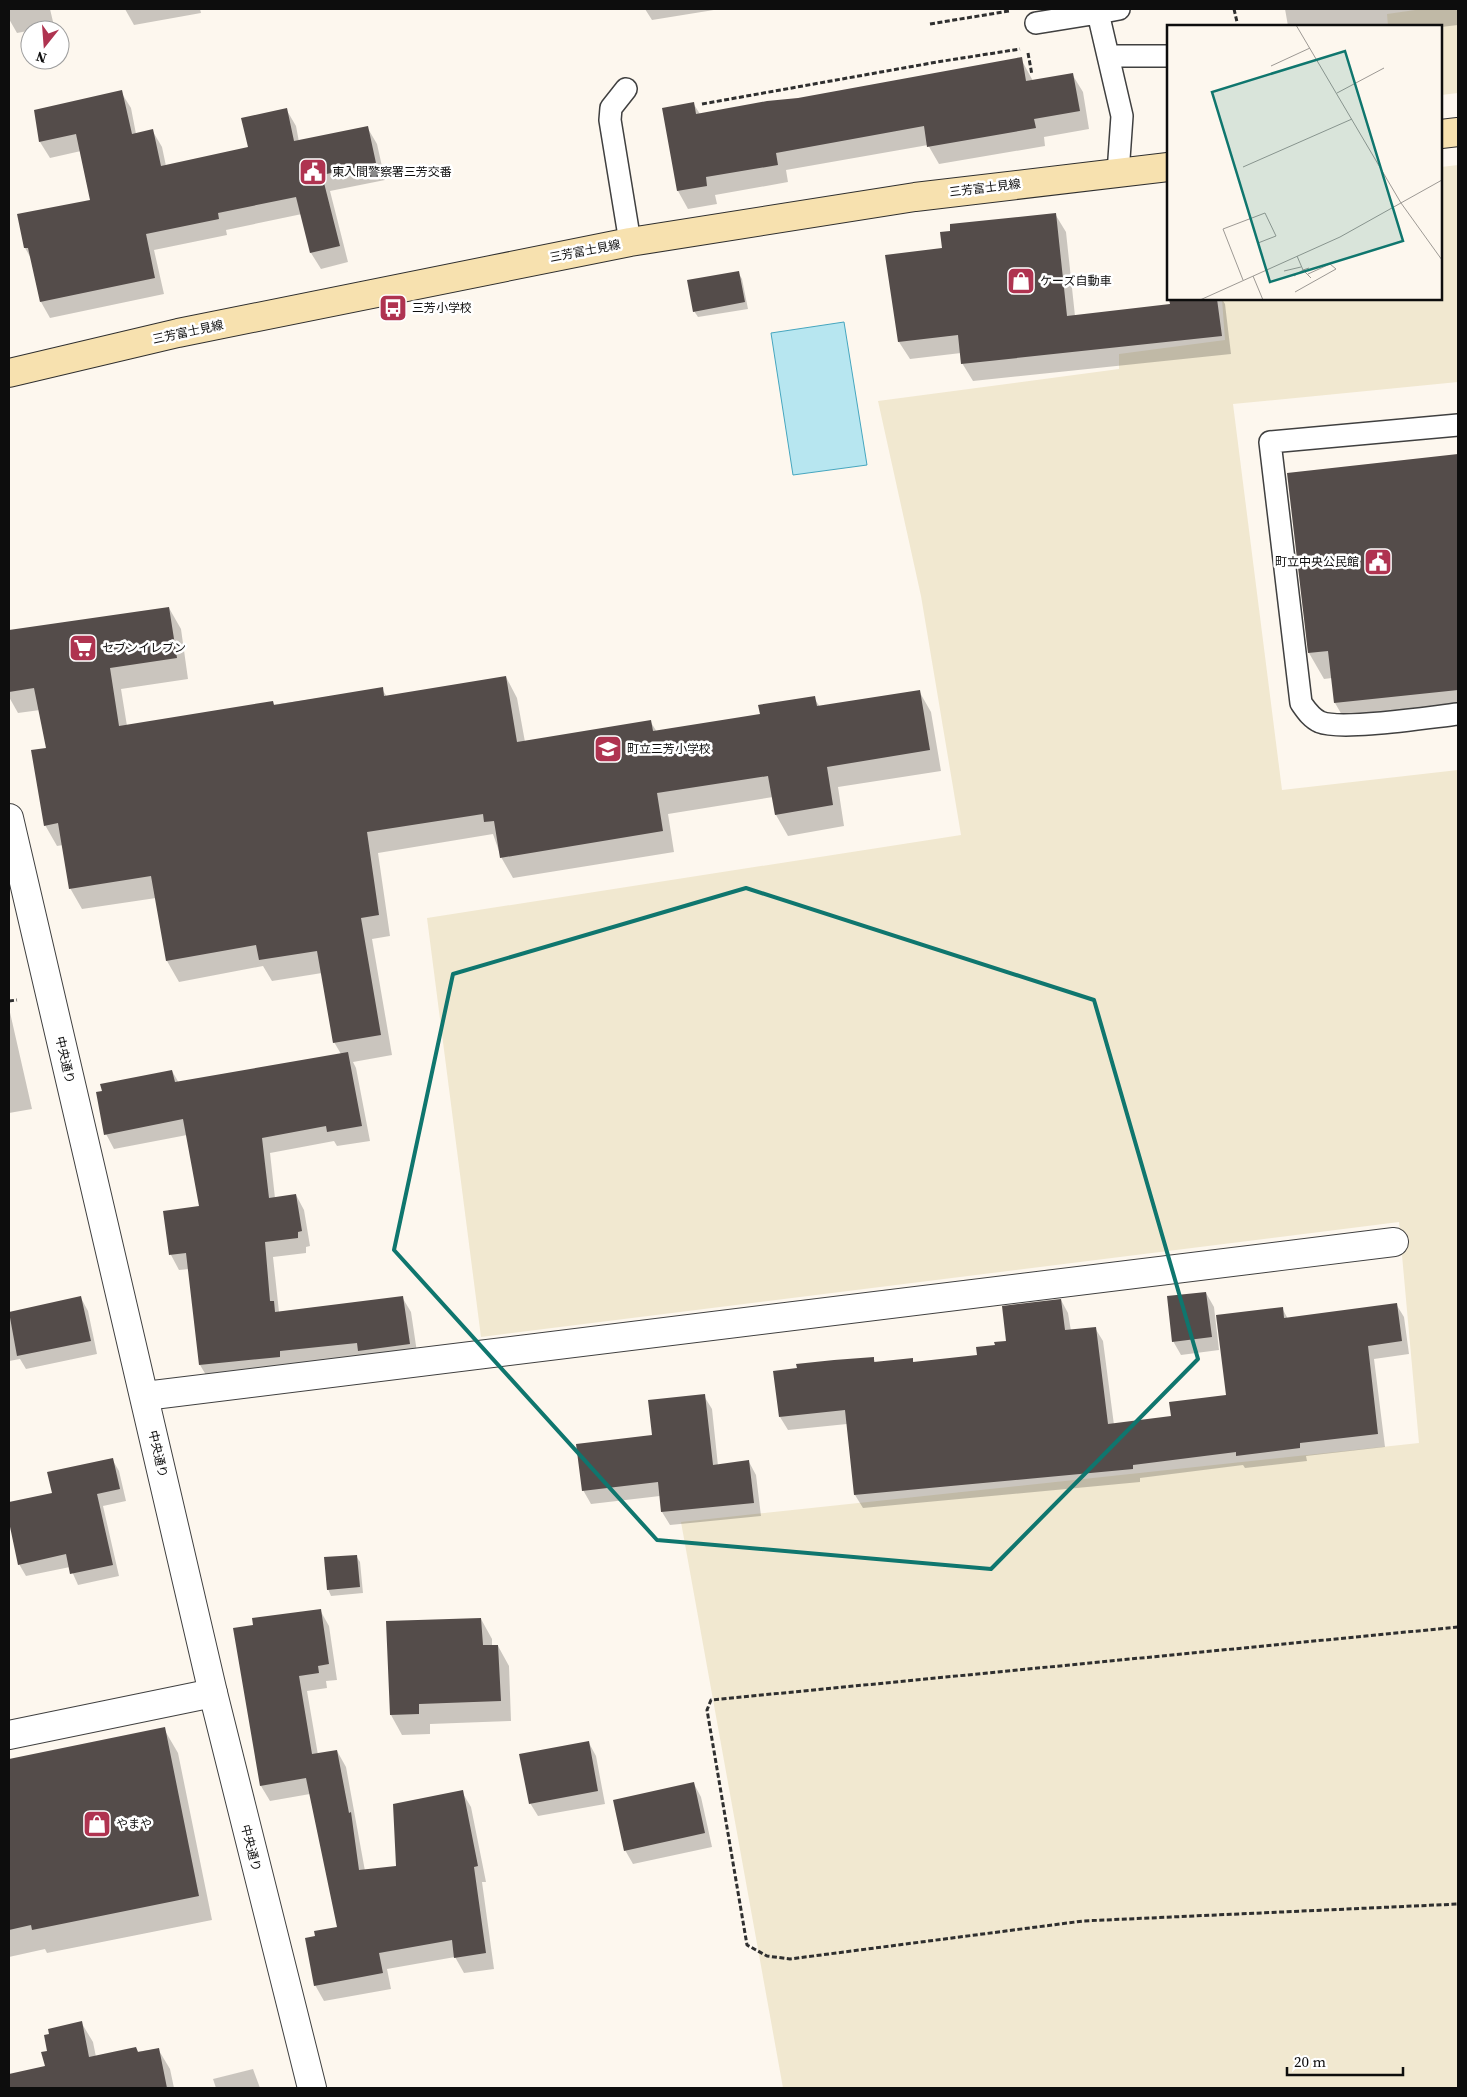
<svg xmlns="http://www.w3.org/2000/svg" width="1467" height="2097" font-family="'Source Serif 4','Noto Sans JP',serif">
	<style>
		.farmland { fill: #f1e8d0 }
		.water { fill: #b7e6f0; stroke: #46a6bf }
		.shadow { fill: #0003 }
		.building { fill: #544c4a }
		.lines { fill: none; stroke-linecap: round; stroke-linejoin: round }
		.service-casing { stroke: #404040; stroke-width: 24 }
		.minor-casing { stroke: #404040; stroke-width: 30 }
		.tertiary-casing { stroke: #404040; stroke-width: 30 }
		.secondary-casing { stroke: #2f2f2f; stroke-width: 30 }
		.path { stroke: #2f2f2f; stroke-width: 3; stroke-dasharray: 5 2.5; stroke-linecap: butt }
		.service { stroke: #fff; stroke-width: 21 }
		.minor { stroke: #fff; stroke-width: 28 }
		.tertiary { stroke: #fff; stroke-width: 28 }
		.secondary { stroke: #f7e1af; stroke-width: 28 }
		.marked { fill: none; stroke: #0f766e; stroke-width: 4; stroke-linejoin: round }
		.labels { text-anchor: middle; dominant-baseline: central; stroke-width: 5; stroke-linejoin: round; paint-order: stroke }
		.poi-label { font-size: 12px; fill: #0d0d0d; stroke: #fff; text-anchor: start }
		.street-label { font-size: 12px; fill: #0d0d0d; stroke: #fff }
		.inset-road { fill: none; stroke: #9d9994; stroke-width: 1 }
		.view { fill: #0f766e; fill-opacity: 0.15; stroke: #0f766e; stroke-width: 2.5 }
		.inset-edge { fill: none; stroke: #0d0d0d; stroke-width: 2.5 }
	</style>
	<rect width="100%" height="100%" fill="#fdf7ee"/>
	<path class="farmland" d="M 1422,9 L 1458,9 L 1458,93 L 1441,95 L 1441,26 L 1388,26 L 1387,14 Z
		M 1458,165 L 1458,382 L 1233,404 L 1282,790 L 1458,770 L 1458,2088 L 783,2088 L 681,1522 L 1419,1443 L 1399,1222 L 481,1337 L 427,918 L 961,835 L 921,596 L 878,401 L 1119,369 L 1119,354 L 1225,340 L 1222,299 L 1441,299 L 1441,167 Z"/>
	<path class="water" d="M 844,322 L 867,465 L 793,475 L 771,333 Z"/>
	<path class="shadow" d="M 9,9 L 50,9 L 54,26 L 17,33 L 9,19 Z
		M 125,9 L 200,9 L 201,13 L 134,25 Z
		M 645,9 L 720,9 L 652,20 Z
		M 1285,9 L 1458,9 L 1458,25 L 1441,27 L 1288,26 Z
		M 1021,59 L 1033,81 L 1072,74 L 1083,92 L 1089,129 L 1044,137 L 1045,146 L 939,164 L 928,145 L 786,170 L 788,182 L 715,195 L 717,204 L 688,209 L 678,191 L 664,109 L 693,103 L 700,114 L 798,100 Z
		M 121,92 L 131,108 L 136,134 L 152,130 L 162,147 L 166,166 L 250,148 L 286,109 L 296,126 L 299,142 L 367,127 L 377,144 L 385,180 L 330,191 L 348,262 L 321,269 L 311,253 L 302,214 L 226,230 L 227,235 L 154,250 L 164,294 L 50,318 L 41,302 L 32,260 L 25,248 L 92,201 L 81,151 L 50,158 L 40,142 L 36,111 Z
		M 1055,214 L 1066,232 L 1075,316 L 1171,305 L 1170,299 L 1222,299 L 1225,304 L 1231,354 L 973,381 L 962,363 L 961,353 L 910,359 L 899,342 L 943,249 Z
		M 738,272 L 742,279 L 748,309 L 698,317 L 694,311 Z
		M 1458,456 L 1458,717 L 1350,729 L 1335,703 L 1332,678 L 1324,679 L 1309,653 L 1289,474 Z
		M 169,608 L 181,629 L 188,679 L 121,689 L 127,726 L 382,689 L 387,697 L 506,677 L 517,698 L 525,742 L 650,721 L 657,732 L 761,715 L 814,698 L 820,707 L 919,691 L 931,712 L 941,771 L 838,787 L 844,826 L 788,836 L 776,815 L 773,797 L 668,814 L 674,852 L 513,878 L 501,857 L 493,834 L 378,853 L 390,936 L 372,939 L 392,1055 L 353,1062 L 356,1068 L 370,1141 L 337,1146 L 334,1141 L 270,1153 L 275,1198 L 296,1195 L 304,1210 L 310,1246 L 306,1247 L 306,1253 L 273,1257 L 279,1312 L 402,1297 L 411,1312 L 418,1359 L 209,1380 L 200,1365 L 189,1269 L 179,1270 L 171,1255 L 164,1212 L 200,1207 L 187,1135 L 114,1149 L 106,1134 L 172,1071 L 179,1083 L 341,1054 L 334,1042 L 322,973 L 272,981 L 263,966 L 179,982 L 167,961 L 156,898 L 82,909 L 70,888 L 63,845 L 57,846 L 45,825 L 47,749 L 40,710 L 18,713 L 9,697 L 9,631 Z
		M 9,1008 L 32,1109 L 9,1113 Z
		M 1206,1293 L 1214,1307 L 1219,1350 L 1181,1355 L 1173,1341 Z
		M 81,1298 L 88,1311 L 97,1354 L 26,1369 L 20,1359 L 9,1361 L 9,1313 Z
		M 1061,1300 L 1068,1313 L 1071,1331 L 1095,1328 L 1103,1341 L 1114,1425 L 1172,1417 L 1227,1396 L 1282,1308 L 1288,1319 L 1396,1304 L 1404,1317 L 1409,1354 L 1374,1359 L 1385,1447 L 1306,1456 L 1307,1461 L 1245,1468 L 1243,1465 L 1140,1478 L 1140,1482 L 863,1508 L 855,1495 L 847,1424 L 788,1430 L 780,1417 L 873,1358 L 876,1363 L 912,1359 L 914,1363 L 978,1356 L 1008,1342 Z
		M 704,1396 L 712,1409 L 718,1466 L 749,1462 L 756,1475 L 761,1516 L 670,1525 L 662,1512 L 660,1496 L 591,1504 L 583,1490 Z
		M 112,1459 L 119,1471 L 126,1501 L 103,1506 L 119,1576 L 78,1585 L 70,1567 L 26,1576 L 19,1564 L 9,1516 L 9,1503 L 53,1494 Z
		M 356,1556 L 360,1562 L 363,1593 L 331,1596 L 328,1589 Z
		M 320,1610 L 329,1626 L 337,1680 L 326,1681 L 327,1688 L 307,1691 L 318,1755 L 337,1751 L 346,1767 L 365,1871 L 397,1868 L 462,1792 L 471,1807 L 486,1882 L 482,1882 L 494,1969 L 464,1973 L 455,1957 L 387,1969 L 391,1989 L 324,2001 L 315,1985 L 338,1928 L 310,1794 L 270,1801 L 261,1786 L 254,1626 Z
		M 481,1619 L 492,1639 L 492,1646 L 498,1646 L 509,1666 L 511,1721 L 430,1724 L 430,1734 L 402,1735 L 391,1715 Z
		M 164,1729 L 178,1753 L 212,1920 L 47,1953 L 45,1949 L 9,1957 L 9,1866 L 126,1839 L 10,1814 L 9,1760 Z
		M 589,1743 L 596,1756 L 605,1804 L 538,1816 L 530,1803 Z
		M 694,1784 L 701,1797 L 712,1847 L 633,1864 L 625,1850 Z
		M 81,2022 L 93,2042 L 96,2057 L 158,2049 L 170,2069 L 174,2088 L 51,2088 L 43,2053 L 49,2052 Z
		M 253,2069 L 260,2088 L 216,2088 L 213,2079 Z"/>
	<path class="building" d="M 1022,57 L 1026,81 L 1073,73 L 1080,111 L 1034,119 L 1036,128 L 927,147 L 924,126 L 776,153 L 778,165 L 706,177 L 707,186 L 677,191 L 662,108 L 694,102 L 696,114 L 767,101 L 798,98 Z
		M 122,90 L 132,134 L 153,129 L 161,166 L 248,147 L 241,118 L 287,108 L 294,141 L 368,126 L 376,163 L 322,175 L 340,246 L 310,253 L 296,197 L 218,213 L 219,219 L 146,234 L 155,278 L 40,302 L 28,248 L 24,248 L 17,214 L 90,200 L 76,134 L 39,142 L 34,110 Z
		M 1056,213 L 1067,316 L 1170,304 L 1169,299 L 1217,299 L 1222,336 L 961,364 L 958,335 L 898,342 L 885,255 L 942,248 L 940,232 L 950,231 L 950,224 Z
		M 739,271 L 745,302 L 693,312 L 687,280 Z
		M 1458,454 L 1458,690 L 1334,703 L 1328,651 L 1308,653 L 1287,473 Z
		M 169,607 L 177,658 L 110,668 L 119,726 L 273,701 L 274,705 L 383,687 L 384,696 L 506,676 L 517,742 L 651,720 L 653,731 L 760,714 L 758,705 L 815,696 L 817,706 L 920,690 L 930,750 L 827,767 L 833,805 L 775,815 L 768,776 L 657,793 L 663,831 L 500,858 L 494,821 L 484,822 L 483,814 L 367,832 L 379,915 L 361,918 L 381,1035 L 333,1043 L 317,951 L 259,960 L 256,945 L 166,961 L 151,876 L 69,889 L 58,823 L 44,826 L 31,750 L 46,748 L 34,688 L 9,692 L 9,630 Z
		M 348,1052 L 362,1126 L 327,1132 L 326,1126 L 262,1138 L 269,1198 L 296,1194 L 302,1231 L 298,1232 L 298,1238 L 265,1242 L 270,1301 L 274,1301 L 275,1312 L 403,1296 L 410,1344 L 358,1351 L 357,1343 L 280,1351 L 280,1357 L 199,1365 L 186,1253 L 169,1255 L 163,1211 L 199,1206 L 183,1119 L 104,1135 L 96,1092 L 102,1091 L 100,1084 L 172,1070 L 175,1082 Z
		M 1206,1292 L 1212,1337 L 1172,1342 L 1167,1296 Z
		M 81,1296 L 91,1341 L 17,1356 L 9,1312 Z
		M 1061,1299 L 1065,1330 L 1096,1327 L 1108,1424 L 1171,1416 L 1169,1402 L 1226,1395 L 1216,1315 L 1283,1307 L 1284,1318 L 1397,1303 L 1402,1341 L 1368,1346 L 1378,1434 L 1300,1443 L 1300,1448 L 1236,1456 L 1236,1452 L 1133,1465 L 1133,1469 L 854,1495 L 845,1410 L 779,1417 L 773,1371 L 797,1368 L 796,1364 L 834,1360 L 874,1357 L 874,1362 L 913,1358 L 913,1362 L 977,1355 L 976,1347 L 995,1345 L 994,1342 L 1006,1341 L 1002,1306 Z
		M 705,1394 L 713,1465 L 749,1460 L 754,1503 L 661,1512 L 658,1482 L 582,1491 L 576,1444 L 652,1435 L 648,1400 Z
		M 113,1458 L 120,1489 L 97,1494 L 113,1565 L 70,1574 L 66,1554 L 18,1565 L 9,1522 L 9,1502 L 52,1493 L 47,1472 Z
		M 357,1555 L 360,1587 L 327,1590 L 324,1557 Z
		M 321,1609 L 329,1664 L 318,1666 L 319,1673 L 299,1676 L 312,1754 L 337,1750 L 349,1813 L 351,1812 L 359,1870 L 396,1866 L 393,1804 L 463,1790 L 478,1866 L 474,1867 L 486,1953 L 454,1958 L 452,1940 L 379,1953 L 383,1973 L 314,1986 L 305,1938 L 315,1936 L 314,1931 L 337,1927 L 306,1778 L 260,1786 L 233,1628 L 253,1625 L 252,1618 Z
		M 481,1618 L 483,1645 L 498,1645 L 501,1701 L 419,1704 L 419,1714 L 390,1715 L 386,1621 Z
		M 165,1727 L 199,1896 L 32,1930 L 31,1925 L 9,1930 L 9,1759 Z
		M 589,1741 L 598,1791 L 529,1804 L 519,1754 Z
		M 694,1782 L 705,1833 L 624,1851 L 613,1800 Z
		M 82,2021 L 89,2057 L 136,2047 L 138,2052 L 159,2048 L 167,2088 L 9,2088 L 9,2074 L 45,2066 L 41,2052 L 47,2051 L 44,2035 L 49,2034 L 48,2029 Z"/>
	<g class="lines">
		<defs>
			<path id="service" d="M 1092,9 L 1098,13 L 1119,9
				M 1036,23 L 1098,13 L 1122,116 L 1118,173
				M 1108,56 L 1168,56
				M 626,89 L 611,108 L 610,120 L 630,242
				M 1458,425 L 1270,442 L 1301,703 C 1306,710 1311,718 1320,722 C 1342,731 1430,717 1458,714"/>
			<path id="minor" d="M 145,1396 L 1394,1242
				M 9,1735 L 213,1693"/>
			<path id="tertiary" d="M 9,818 L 213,1693 L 312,2088"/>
			<path id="secondary" d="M 1441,134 L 1458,132
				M 9,373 L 178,333 L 630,242 L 915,197 L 1168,167"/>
		</defs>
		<use href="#service" class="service-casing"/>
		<use href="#minor" class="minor-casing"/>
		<use href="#tertiary" class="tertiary-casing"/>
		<use href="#secondary" class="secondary-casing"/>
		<path class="path" d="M 1234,9 L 1237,22
			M 930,24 L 1009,11
			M 1028,53 L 1032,75
			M 702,104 L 937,62 L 1020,49
			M 9,1001 L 17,1000
			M 1458,1627 L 711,1700 L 707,1710 L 747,1945 L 767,1956 L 790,1959 L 1083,1921 L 1458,1904"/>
		<use href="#service" class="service"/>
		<use href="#minor" class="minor"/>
		<use href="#tertiary" class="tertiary"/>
		<use href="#secondary" class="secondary"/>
	</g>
	<path class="marked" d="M 746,888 L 1094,1000 L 1198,1359 L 991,1569 L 657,1540 L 394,1250 L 453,974 Z"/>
	<defs>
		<symbol id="civic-square" viewBox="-11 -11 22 22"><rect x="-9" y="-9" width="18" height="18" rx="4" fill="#af3350" stroke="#fff"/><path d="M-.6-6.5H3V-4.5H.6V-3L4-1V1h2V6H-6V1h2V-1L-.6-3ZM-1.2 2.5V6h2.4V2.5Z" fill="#fff"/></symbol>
		<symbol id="shop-square" viewBox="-11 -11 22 22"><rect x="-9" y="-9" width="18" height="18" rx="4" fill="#af3350" stroke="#fff"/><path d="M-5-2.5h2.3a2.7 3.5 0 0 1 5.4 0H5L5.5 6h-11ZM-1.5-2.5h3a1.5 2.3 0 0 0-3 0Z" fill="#fff"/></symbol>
		<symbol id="bus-square" viewBox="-11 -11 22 22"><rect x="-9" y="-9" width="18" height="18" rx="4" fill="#af3350" stroke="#fff"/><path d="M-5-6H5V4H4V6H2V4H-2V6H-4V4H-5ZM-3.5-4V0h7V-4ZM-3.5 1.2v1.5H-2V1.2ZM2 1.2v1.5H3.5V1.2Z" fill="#fff"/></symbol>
		<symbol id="supermarket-square" viewBox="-11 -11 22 22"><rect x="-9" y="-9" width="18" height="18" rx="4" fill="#af3350" stroke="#fff"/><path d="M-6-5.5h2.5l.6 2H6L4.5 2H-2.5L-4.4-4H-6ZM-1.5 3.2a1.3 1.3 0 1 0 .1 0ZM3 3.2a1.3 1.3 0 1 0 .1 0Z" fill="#fff"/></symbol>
		<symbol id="school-square" viewBox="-11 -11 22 22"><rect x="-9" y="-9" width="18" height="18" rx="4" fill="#af3350" stroke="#fff"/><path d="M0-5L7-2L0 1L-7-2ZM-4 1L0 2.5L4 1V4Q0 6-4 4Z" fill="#fff"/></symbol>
	</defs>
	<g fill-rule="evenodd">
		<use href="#civic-square" x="297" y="156" width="32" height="32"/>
		<use href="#shop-square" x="1005" y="265" width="32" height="32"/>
		<use href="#bus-square" x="377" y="292" width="32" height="32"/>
		<use href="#civic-square" x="1362" y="546" width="32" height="32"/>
		<use href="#supermarket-square" x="67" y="632" width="32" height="32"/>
		<use href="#school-square" x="592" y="733" width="32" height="32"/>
		<use href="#shop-square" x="81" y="1808" width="32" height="32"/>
	</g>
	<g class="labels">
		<g class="poi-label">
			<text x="332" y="172">東入間警察署三芳交番</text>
			<text x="1040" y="281">ケーズ自動車</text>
			<text x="412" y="308">三芳小学校</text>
			<text x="1359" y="562" text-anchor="end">町立中央公民館</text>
			<text x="102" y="648">セブンイレブン</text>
			<text x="627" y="749">町立三芳小学校</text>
			<text x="116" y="1824">やまや</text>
		</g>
		<g class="street-label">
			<text transform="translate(985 188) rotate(-7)">三芳富士見線</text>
			<text transform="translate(585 251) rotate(-11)">三芳富士見線</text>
			<text transform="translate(188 332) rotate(-12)">三芳富士見線</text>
			<text transform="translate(65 1060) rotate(77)">中央通り</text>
			<text transform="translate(158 1454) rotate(77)">中央通り</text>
			<text transform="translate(251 1848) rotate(76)">中央通り</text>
		</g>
	</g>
	<g transform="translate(1167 25)">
		<rect width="275" height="275" fill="#fdf7ee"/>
		<path class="inset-road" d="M 129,0 L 234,178 L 275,235M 104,41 L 143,23M 170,68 L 217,43M 76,142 L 185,94M 130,231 L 136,245 L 142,243M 117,246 L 134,242M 86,251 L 96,275M 127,251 L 136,245 L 144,253M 76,255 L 56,204 L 98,188 L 109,211 L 91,218M 128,267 L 169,244 L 163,239 L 141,249M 33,275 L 173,212 L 275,155"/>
		<path class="view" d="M 178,26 L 236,216 L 103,257 L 45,67 Z"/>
		<rect width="275" height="275" class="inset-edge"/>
	</g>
	<rect width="1467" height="2097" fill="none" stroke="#0d0d0d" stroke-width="20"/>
	<g transform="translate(45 45) rotate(197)"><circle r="24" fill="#ffffff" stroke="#9e9e9e"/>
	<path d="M0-4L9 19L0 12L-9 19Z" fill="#af3350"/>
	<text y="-8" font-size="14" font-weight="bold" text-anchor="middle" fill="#0d0d0d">N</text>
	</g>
	<path d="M1287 2067v8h116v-8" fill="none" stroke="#0d0d0d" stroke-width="2.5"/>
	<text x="1294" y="2067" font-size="15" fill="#0d0d0d" stroke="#ffffff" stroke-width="4" paint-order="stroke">20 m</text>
</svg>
